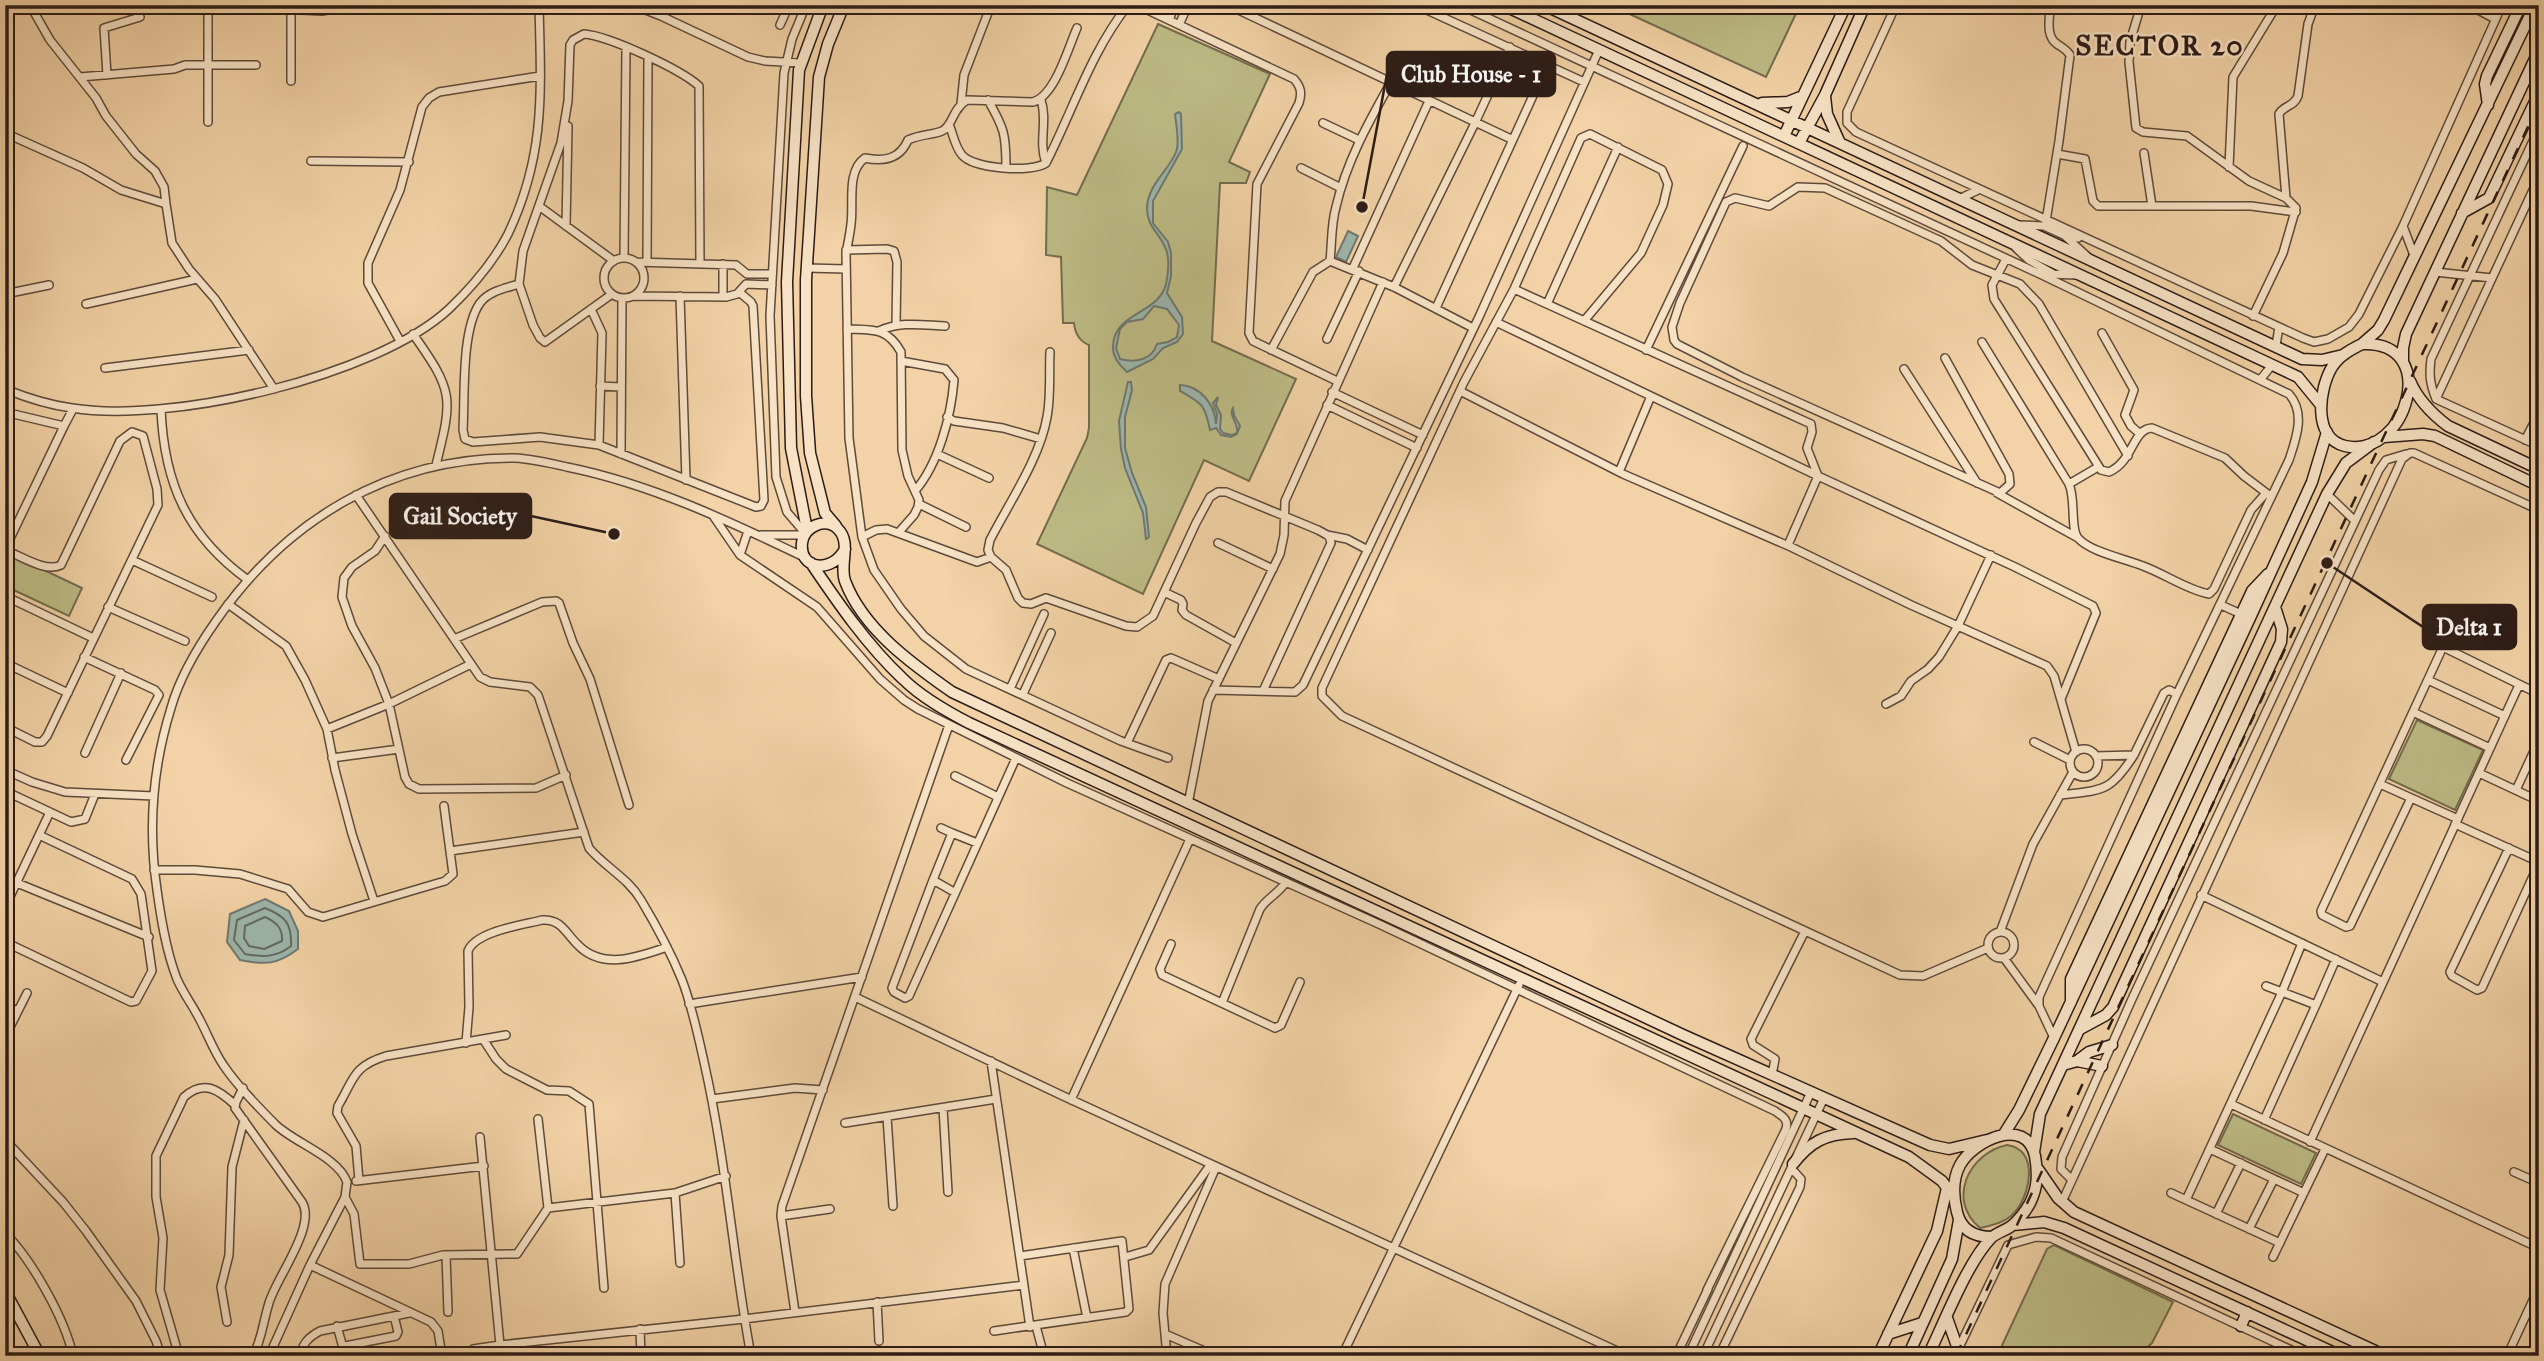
<svg xmlns="http://www.w3.org/2000/svg" width="2544" height="1361" font-family="'IM FELL Great Primer',serif">
	<style>
		.green { fill: #bdbb85; stroke: #746c4e; stroke-width: 2 }
		.water { fill: #9cb6ac; stroke: #6f7870; stroke-width: 2; fill-rule: evenodd }
		.lines { fill: none; stroke-linecap: round; stroke-linejoin: round }
		.shore { stroke: #646961; stroke-width: 2 }
		.street-casing { stroke: #5e4a3a; stroke-width: 10 }
		.secondary-casing { stroke: #2c1c16; stroke-width: 13 }
		.street { stroke: #f7e2c5; stroke-width: 7 }
		.secondary { stroke: #f7e2c5; stroke-width: 10 }
		.rail { stroke: #2c1c16; stroke-width: 2.5; stroke-dasharray: 12 12; stroke-linecap: butt }
		.labels { text-anchor: middle; dominant-baseline: central; stroke-width: 5; stroke-linejoin: round; paint-order: stroke }
		.district-label { font-size: 28px; font-weight: bold; letter-spacing: 2px; fill: #2c1c16; stroke: #f7e2c5 }
		.leader { fill: none; stroke: #2c1c16; stroke-width: 2.5 }
		.callout-dot { fill: #2c1c16; stroke: #f7e2c5; stroke-width: 2.5 }
		.callout { fill: #2c1c16; stroke: #2c1c16; stroke-width: 2.5 }
		.callout-label { font-size: 23px; text-anchor: middle; font-weight: bold; fill: #fff }
	</style>
	<rect width="100%" height="100%" fill="#f2d2a6"/>
	<filter id="stains"><feTurbulence type="fractalNoise" baseFrequency=".00286" numOctaves="4"/><feColorMatrix values="0 0 0 0 .2 0 0 0 0 .09 0 0 0 0 .02 0 0 0 .5 -.17"/></filter>
	<radialGradient id="worn" r=".72"><stop offset=".6" stop-color="#630" stop-opacity="0"/><stop offset="1" stop-color="#630" stop-opacity=".3"/></radialGradient>
	<path class="green" d="M 1610,5 L 1800,5 L 1766,77 Z
		M 1158,24 L 1270,74 L 1229,162 L 1250,172 L 1246,183 L 1220,183 L 1212,341 L 1296,379 L 1249,481 L 1204,460 L 1143,594 L 1037,544 L 1087,438 L 1089,428 L 1089,345 C 1079,341 1075,334 1074,323 L 1063,323 L 1061,257 L 1046,255 L 1047,187 L 1077,195 Z
		M 6,552 L 82,588 L 69,616 L 5,586 Z
		M 2417,720 L 2483,750 L 2455,810 L 2389,779 Z
		M 2233,1114 L 2316,1153 L 2301,1184 L 2218,1145 Z
		M 2007,1145 C 2041,1149 2030,1200 2011,1216 C 2003,1223 1990,1226 1980,1228 C 1946,1200 1969,1153 2007,1145 Z
		M 2054,1245 L 2173,1302 L 2152,1343 L 2137,1356 L 1997,1356 L 2047,1249 Z"/>
	<path class="water" d="M 1179,112 L 1181,114 L 1182,149 L 1153,201 L 1153,223 L 1168,242 L 1171,253 L 1171,276 L 1167,293 L 1182,317 L 1183,334 L 1177,342 L 1163,348 L 1153,359 L 1127,372 C 1119,365 1112,357 1113,346 C 1114,312 1159,314 1166,284 C 1168,274 1170,257 1165,247 C 1159,233 1147,226 1147,209 C 1147,185 1168,172 1176,152 C 1180,142 1176,125 1175,114 ZM 1154,306 L 1167,309 L 1179,325 L 1177,337 L 1168,342 L 1157,344 C 1152,360 1136,363 1120,359 L 1116,348 L 1120,329 L 1127,322 L 1143,319 Z
		M 1348,231 L 1358,236 L 1346,262 L 1336,257 Z
		M 1128,382 L 1131,382 L 1132,390 L 1125,417 L 1125,448 L 1132,473 L 1146,507 L 1149,537 L 1146,539 L 1143,513 L 1125,468 L 1121,449 L 1119,421 Z
		M 1180,385 C 1201,386 1215,405 1216,424 L 1217,414 L 1213,403 L 1218,397 L 1216,405 L 1221,415 L 1220,429 L 1223,433 L 1232,435 L 1237,433 C 1239,424 1228,415 1233,408 L 1234,415 L 1240,426 L 1237,434 L 1231,437 L 1221,435 L 1216,428 L 1210,430 C 1205,405 1203,404 1180,391 Z
		M 265,899 L 289,911 L 298,931 L 298,949 C 277,965 265,965 240,960 L 227,942 L 230,914 Z"/>
	<g class="lines">
		<path class="shore" d="M 265,908 C 285,916 292,923 291,946 C 276,958 262,957 245,954 L 234,940 L 237,920 Z
			M 265,917 C 276,922 283,928 282,941 L 264,949 L 249,946 L 244,938 L 245,926 Z"/>
		<defs>
			<path id="street" d="M 30,5 L 50,40 L 96,98 L 106,116 L 136,154 L 155,171 L 164,187 L 166,204
				M 633,5 L 661,16 L 748,57 L 765,61 L 801,63
				M 1137,5 L 1294,79 C 1301,87 1302,93 1299,103 L 1257,184 L 1249,333 L 1253,341 L 1337,381
				M 1228,5 L 1511,139
				M 1416,5 L 1584,82
				M 1460,5 L 2042,275 L 2289,394 C 2306,413 2296,439 2289,460 L 2177,694 L 2039,997 L 2039,1006 L 2054,1038
				M 1896,5 L 1847,112 L 1847,123 L 1856,132 L 2303,338 L 2314,342 L 2328,339 L 2349,327 L 2359,314 L 2403,226 L 2502,5
				M 2141,5 L 2130,42 L 2129,62 L 2136,128 L 2143,132 L 2187,136 L 2249,181 L 2286,198 L 2296,208 L 2283,253 L 2253,316
				M 2469,5 L 2495,19
				M 1169,20 L 1175,5
				M 780,25 L 789,5
				M 1179,25 L 1188,5
				M 1077,28 C 1068,48 1055,96 1033,102 L 967,100 C 952,109 953,126 942,131 C 933,135 921,134 908,140 C 900,159 884,162 865,158 C 846,171 854,204 851,224 C 850,234 848,243 846,253 L 849,438 L 862,537 L 874,570 L 901,609 L 924,636 L 966,669 L 1121,741 L 1168,758
				M 107,75 L 104,28 L 140,17
				M 80,77 L 174,69 L 185,65 L 256,65
				M 291,81 L 291,10
				M 988,100 C 1004,128 1006,134 1006,167
				M 1041,100 C 1048,121 1038,142 1046,163
				M 961,104 L 964,75 L 991,5
				M 208,122 L 208,11 L 217,6 L 322,11 L 352,5
				M 1323,123 L 1359,140
				M 949,124 C 953,134 955,147 962,155 C 974,169 1031,173 1046,163 C 1073,110 1091,52 1128,5
				M 2539,128 L 2431,359 C 2429,375 2430,384 2436,399 L 2539,446
				M 5,133 L 83,168 L 121,190 L 166,204 L 172,243 L 189,269 L 215,299 L 274,389
				M 2144,153 L 2152,206
				M 2057,154 L 2085,159 L 2093,201 L 2098,206 L 2251,206 L 2296,212
				M 311,161 L 409,162
				M 2229,167 L 2233,77 L 2277,5
				M 1301,168 L 1341,188
				M 2286,198 L 2279,114 C 2284,105 2294,107 2298,96 L 2308,24 L 2315,5
				M 1959,199 L 1978,190
				M 539,206 L 614,261
				M 2046,221 L 2059,141 L 2070,55 C 2066,49 2063,48 2057,44 C 2045,36 2050,18 2050,5
				M 2019,225 L 2044,226 L 2066,236 L 2078,238
				M 566,226 L 568,126
				M 2403,226 L 2415,258
				M 2066,237 L 2088,257
				M 2016,248 L 2029,260 L 2052,273
				M 846,250 L 887,249 L 894,251 L 897,262 L 896,325
				M 624,258 L 626,48
				M604 278a20 20 0 1 1 40 0a20 20 0 1 1-40 0Z
				M 2006,259 L 1992,285 L 1994,299 L 2101,470 L 2109,472 C 2134,461 2132,429 2152,428 L 2225,458 L 2244,476 L 2269,495
				M 1330,261 C 1332,243 1331,224 1336,207 C 1346,163 1368,123 1390,84
				M 636,262 L 736,265 L 747,274 L 772,274
				M 647,262 L 648,58
				M 723,264 L 723,297
				M 807,268 L 846,269
				M 1353,268 L 1429,101
				M 2435,272 L 2492,278
				M 2050,274 L 2076,275
				M 519,284 C 506,288 489,291 480,303 C 461,330 465,396 463,430 L 465,439 L 473,442 L 540,437 L 599,445 L 756,507 L 761,506 L 764,500 L 753,306 L 751,302 L 739,292
				M 1394,287 L 1475,123 L 1510,47
				M 1514,289 L 1811,424 L 1812,432 L 1807,448 L 1818,476 L 1788,545
				M 5,294 L 49,285
				M 612,294 L 545,342 L 540,338 L 533,325 L 519,284 L 523,251 L 561,143 L 568,101 L 570,45 L 573,40 L 584,34 C 609,36 680,69 699,86 L 700,263
				M 633,296 L 726,297 L 737,294 L 746,284 L 772,285
				M 680,296 L 686,480
				M 86,304 L 197,279
				M 1547,304 L 1618,147
				M 1436,308 L 1547,65
				M 591,309 L 602,333 L 599,445
				M 1584,321 L 1641,253 L 1663,205 L 1668,184 L 1662,170 L 1590,134 L 1581,138 L 1514,289 L 1464,382 L 1322,688 L 1322,696 L 1342,716 L 1900,975 L 1923,976 L 1988,948
				M 1496,322 L 1818,476 L 2015,567 L 2093,606 L 2096,613 L 2061,699
				M 847,329 C 873,330 887,327 901,352 L 902,450 L 908,476 L 919,500 L 918,507 L 914,515 L 899,532
				M 879,331 C 900,321 922,325 945,326
				M 2102,333 L 2134,390 L 2125,415 L 2131,426 L 2139,433
				M 413,334 C 454,392 453,397 436,465
				M 1327,339 L 1359,271
				M 400,341 L 368,283 L 368,263 L 400,190 L 422,107 L 429,98 L 439,92 L 540,76
				M 1982,342 L 2069,484 C 2076,500 2070,529 2078,538 C 2090,552 2126,559 2143,566 C 2165,574 2187,590 2209,594 L 2214,589 L 2251,510 L 2266,493
				M 2276,345 L 2279,327
				M 1271,350 L 1313,272 L 1330,261 L 1394,287 L 1473,328
				M 1646,350 L 1743,146
				M 1050,352 C 1049,373 1051,396 1047,417 C 1040,458 1009,503 990,540 L 988,550 L 991,557 L 1006,570 L 1018,598 L 1023,603 L 1031,604 L 1046,598 L 1126,626 L 1137,627 L 1153,616 L 1196,523 L 1210,497 L 1218,492 L 1226,492 L 1318,530 L 1329,536 L 1331,543 L 1263,691
				M 1945,358 L 2009,474 L 2010,484 L 2000,493 L 1742,377 L 1677,344 L 1674,340 L 1672,327 L 1680,303 L 1726,202 L 1735,198 L 1769,206 L 1798,187 L 1825,188 L 1941,241 L 1972,265 L 2020,284 L 2039,304 L 2128,456
				M 901,361 L 945,369 L 954,380 C 951,416 939,463 915,491
				M 105,368 L 249,350
				M 1904,369 L 1977,483
				M 2260,380 L 2272,365
				M 600,386 L 621,387
				M 5,389 C 27,398 49,405 72,408 C 169,424 376,377 449,309 C 471,288 494,261 508,234 C 546,154 541,90 539,5
				M 1460,391 L 1623,474 L 1791,547 L 1911,605 L 2047,666 L 2054,676 L 2076,752
				M 1332,392 L 1423,435
				M 2436,399 L 2539,177
				M 1327,405 L 1417,448
				M 161,409 C 164,483 187,536 248,580
				M 5,415 L 9,413 L 64,426 L 5,549
				M 947,417 L 954,421 L 1003,428 L 1041,439
				M 64,426 L 73,409
				M 2525,440 L 2539,413
				M 621,454 L 622,298
				M 937,454 L 989,478
				M 1619,472 L 1651,396
				M 2069,484 L 2098,467
				M 1997,493 L 2078,538
				M 2327,494 L 2355,521
				M 356,495 L 480,677 L 490,682 L 530,687 L 538,695 L 589,848 C 605,867 628,878 641,900 C 656,925 671,953 682,980 C 692,1006 698,1035 704,1062 C 726,1159 733,1258 751,1356
				M 919,504 L 966,527
				M 714,517 L 740,555 L 817,607 L 880,679 L 904,700 L 918,709 L 1067,783 L 1381,925 L 1775,1111 C 1782,1116 1789,1119 1786,1129 L 1707,1290
				M 805,533 L 787,512 L 776,477 L 770,316 L 784,73 L 792,39 L 806,5
				M 761,535 L 805,535
				M 1327,535 L 1347,539 L 1368,550
				M 385,536 L 375,551 L 352,567 L 344,578 L 342,597 L 352,626 L 375,668 L 389,704 L 405,777 L 409,784 L 419,789 L 536,788 L 566,775
				M 862,537 L 876,530 L 887,529 L 977,562 L 991,557
				M 1218,543 L 1273,569
				M 5,550 C 21,556 46,573 61,565 L 120,441 L 132,432 L 143,436 L 157,489 L 158,505 L 47,736 L 42,742 L 35,742 L 5,727
				M 740,555 L 748,531
				M 132,560 L 212,597
				M 1164,592 L 1181,600 L 1183,604 L 1182,610 L 1186,615 L 1236,643
				M 5,596 L 93,638
				M 228,604 L 286,646 L 305,680 L 327,729 L 335,770 L 352,834 L 374,901
				M 2221,605 L 2241,614
				M 108,607 L 185,641
				M 454,639 L 542,602 L 556,601 L 559,603 L 573,643 L 590,679 L 629,805
				M 84,657 L 155,690 L 159,695 L 126,760
				M 5,663 L 68,693
				M 2428,680 L 2505,716
				M 1010,689 L 1044,614
				M 1213,690 L 1295,692 L 1303,685 L 1479,317 L 1599,50
				M 1023,694 L 1051,633
				M 1886,704 L 1901,696 L 1911,681 L 1928,669 L 1939,657 L 1958,626 L 1991,555
				M 2413,712 L 2490,748
				M 327,729 L 389,704 L 471,664
				M 2034,742 L 2070,760
				M 1127,743 L 1166,660 L 1171,658 L 1219,679
				M2070 763a14 14 0 1 1 28 0a14 14 0 1 1-28 0Z
				M 85,753 L 121,673
				M 2096,756 L 2134,755 L 2164,693 L 2169,690 L 2177,694
				M 332,758 L 399,749
				M 5,770 L 32,782 L 65,792 L 154,796
				M 2479,773 L 2539,801
				M 955,776 L 998,797
				M 2380,784 L 2458,819
				M 2516,790 L 2539,740
				M 5,791 L 71,822 L 85,819 L 95,794
				M 2060,795 C 2102,790 2110,793 2134,755
				M 2411,798 L 2350,926 L 2346,927 L 2322,915 L 2321,911 L 2442,649 L 2445,648 L 2539,694
				M 1188,804 L 1208,701 L 1280,554 L 1284,535 L 1285,501 L 1383,282
				M 2455,824 L 2539,862
				M 941,828 L 952,833
				M 2509,848 L 2450,972 L 2452,976 L 2477,990 L 2482,988 L 2539,863
				M 450,851 L 584,832
				M 154,870 L 195,870 L 240,874 L 288,889 L 308,912 L 323,917 L 445,881 L 453,874 L 444,806
				M 933,880 L 952,833 L 977,843
				M 17,883 L 149,937
				M 954,892 L 933,880 L 892,988 L 894,992 L 905,998 L 909,996 L 1016,758
				M 2201,895 L 2383,982
				M 5,907 L 50,812
				M1988 945a13 13 0 1 1 26 0a13 13 0 1 1-26 0Z
				M 2000,932 L 2033,844 L 2073,772
				M 5,942 L 131,1002 L 136,1001 L 152,971 L 141,894 L 132,879 L 39,835
				M 1171,944 L 1160,969 L 1162,975 L 1275,1028 L 1281,1025 L 1300,982
				M 2004,958 L 2039,1006
				M 855,997 L 1061,1095 L 1628,1356
				M 1222,1003 L 1260,909 C 1267,898 1278,894 1286,882
				M 689,1004 L 862,977
				M 2316,1005 L 2336,959
				M 5,1006 L 18,1011
				M 5,1037 L 27,993
				M 483,1039 L 496,1059 L 506,1069 L 547,1090 L 569,1091 L 589,1104 L 604,1288
				M 466,1043 L 469,1007 L 468,951 C 476,931 523,925 542,920 C 561,919 565,932 577,944 C 602,971 638,957 667,947
				M 991,1061 L 1030,1327
				M 1772,1075 L 1775,1059 L 1753,1045 L 1751,1039 L 1805,931
				M 243,1088 L 236,1102 L 235,1108 L 302,1202 C 317,1226 276,1278 269,1303 C 263,1322 262,1339 253,1356
				M 712,1099 L 795,1088 L 823,1090
				M 1071,1100 L 1190,839
				M 2231,1104 L 2539,1248
				M 943,1108 L 948,1192
				M 887,1117 L 893,1206
				M 538,1119 L 548,1208
				M 2264,1120 L 2316,1005 L 2266,986
				M 845,1123 L 996,1099
				M 5,1140 L 63,1202 L 86,1231 L 136,1301 L 156,1341 L 161,1356
				M 2310,1142 L 2519,685
				M 2210,1149 L 2304,1193
				M 2514,1172 L 2539,1183
				M 359,1180 L 356,1146 L 337,1113 L 338,1106 C 354,1079 353,1066 386,1056 L 506,1035
				M 2072,1180 L 2061,1169 L 2062,1157 L 2132,999 L 2379,470 L 2386,460 L 2406,454
				M 356,1181 L 484,1166
				M 675,1193 L 680,1263
				M 2171,1193 L 2280,1243
				M 345,1197 L 354,1214 L 360,1264 L 409,1264 L 443,1255 L 517,1254 L 548,1208 L 675,1193 L 726,1176
				M 2186,1200 L 2282,992 L 2302,943
				M 2062,1202 L 2402,459 L 2410,453 L 2414,453 L 2539,510
				M 2216,1214 L 2241,1163
				M 781,1216 L 830,1209
				M 2249,1229 L 2274,1179
				M 5,1233 C 32,1260 65,1319 73,1356
				M 1073,1248 L 1087,1318
				M 446,1255 L 448,1312
				M 1125,1257 L 1149,1250 L 1211,1164
				M 2273,1257 L 2325,1149
				M 310,1265 L 431,1322 L 438,1331 L 442,1356
				M 877,1302 L 879,1341
				M 795,1312 L 781,1216 L 782,1206 L 949,725
				M 227,1322 L 221,1287 L 229,1255 L 232,1167 L 244,1120
				M 337,1326 L 342,1344 L 345,1346 L 396,1336 L 398,1332 L 394,1316
				M 1036,1326 L 1044,1356
				M 640,1329 L 641,1356
				M 994,1331 L 1126,1312 L 1129,1309 L 1122,1241 L 1020,1256
				M 1165,1334 L 1216,1356
				M 473,1349 L 500,1345 L 480,1137
				M 179,1356 L 160,1290 L 163,1238 L 156,1197 L 156,1156 L 184,1097 C 204,1079 219,1090 235,1105
				M 269,1356 L 310,1265 L 345,1197 L 347,1182 C 338,1157 295,1143 276,1125 C 261,1110 236,1084 224,1066 C 214,1052 208,1035 200,1020 C 193,1006 183,993 177,979 C 166,951 161,919 157,890 C 148,829 153,766 171,708 C 180,676 197,648 216,621 C 286,520 390,457 515,458 C 533,459 550,463 567,467 C 651,484 729,521 806,558
				M 299,1356 C 304,1343 307,1338 320,1331 L 409,1313
				M 501,1356 L 500,1345 L 744,1319 L 1024,1285
				M 1167,1356 L 1163,1313 L 1165,1284 L 1216,1167
				M 1342,1356 L 1519,985
				M 1676,1356 L 1708,1289
				M 1688,1356 L 1811,1092
				M 1703,1356 L 1824,1098
				M 1719,1356 L 1800,1187 L 1801,1179 L 1791,1168
				M 1955,1356 L 2008,1245 L 2036,1237 L 2051,1238 L 2304,1356
				M 2507,1356 L 2539,1287"/>
			<path id="secondary" d="M 1503,5 L 2298,377 L 2320,404
				M 1544,5 L 2302,359 L 2322,360 L 2343,355
				M 1825,96 L 1827,114 L 1840,143
				M 1762,103 L 1788,102 L 1803,96
				M 2488,105 L 2485,84 L 2487,76 L 2521,5
				M 1784,136 L 1846,5
				M 1799,143 L 1825,95 L 1865,5
				M 2462,213 L 2489,198 L 2539,93
				M 2362,344 L 2378,330 L 2384,320 L 2535,5
				M 2362,344 C 2442,340 2407,460 2345,446 C 2312,438 2319,389 2332,367 C 2339,356 2350,350 2362,344 Z
				M 2403,361 L 2403,348 L 2406,334 L 2539,50
				M 2410,381 C 2418,400 2432,414 2448,426 L 2539,469
				M 2384,437 L 2423,434 L 2435,436 L 2539,486
				M 836,526 L 825,513 L 810,453 L 806,396 L 806,280 L 819,77 L 828,44 L 844,5
				M 807,530 L 791,448 L 787,282 L 799,70 L 823,5
				M 845,549 C 832,574 799,570 802,543 C 804,526 826,517 838,529 C 852,543 839,564 845,581 C 863,629 912,664 952,692 L 1683,1035 L 1930,1145 L 1949,1149 L 1987,1140
				M 811,563 C 838,603 867,645 902,678 C 921,697 946,711 969,723 L 1909,1157 L 1942,1181 L 1953,1196
				M 2071,1002 L 2071,979 L 2252,591 L 2268,574
				M 2080,1029 L 2106,1015 L 2113,1007 L 2281,642 L 2282,629 L 2275,607
				M 2077,1061 L 2089,1052 L 2112,1045
				M 2063,1065 L 2077,1061 L 2102,1066
				M 2004,1134 L 2019,1110 L 2054,1038 L 2250,618 L 2312,482 L 2327,432
				M 2034,1152 L 2040,1114 L 2327,494 L 2346,463 L 2374,442
				M 1793,1164 C 1810,1142 1825,1134 1853,1133
				M 2038,1169 L 2058,1198 L 2074,1212 L 2386,1356
				M 2013,1225 L 2044,1222 L 2064,1228 L 2341,1356
				M 5,1291 L 40,1356
				M 1947,1318 L 1958,1349
				M 2241,1326 L 2247,1312
				M 1888,1334 L 1922,1323
				M 1878,1356 L 1937,1231 L 1947,1188
				M 1908,1356 L 1952,1259 L 1959,1220
				M 1928,1356 C 1944,1323 1967,1263 1991,1238 C 1996,1233 2004,1231 2010,1227 C 2017,1222 2026,1211 2030,1203 C 2038,1187 2038,1173 2035,1156 C 2026,1115 1973,1141 1960,1165 C 1952,1180 1953,1196 1957,1212 C 1961,1230 1974,1237 1992,1237"/>
		</defs>
		<use href="#street" class="street-casing"/>
		<use href="#secondary" class="secondary-casing"/>
		<use href="#street" class="street"/>
		<use href="#secondary" class="secondary"/>
		<path class="rail" d="M 1956,1356 L 2539,103"/>
	</g>
	<g class="labels">
		<g class="district-label">
			<text x="2160" y="45">SECTOR 20</text>
		</g>
	</g>
	<path class="leader" d="M1362 207L1387 74M614 534L531 516M2327 563L2423 627"/>
	<g class="callout-dot">
		<circle cx="1362" cy="207" r="7"/>
		<circle cx="614" cy="534" r="7"/>
		<circle cx="2327" cy="563" r="7"/>
	</g>
	<g class="callout">
		<rect x="1387" y="52" width="168" height="44" rx="7"/>
		<rect x="390" y="494" width="141" height="44" rx="7"/>
		<rect x="2423" y="605" width="93" height="44" rx="7"/>
	</g>
	<g class="callout-label">
		<text x="1471" y="82">Club House - 1</text>
		<text x="460" y="524">Gail Society</text>
		<text x="2469" y="635">Delta 1</text>
	</g>
	<rect width="2544" height="1361" fill="none" stroke="#f2d2a6" stroke-width="28"/>
	<rect x="7" y="7" width="2530" height="1347" fill="none" stroke="#2c1c16" stroke-width="3.5"/>
	<rect x="14" y="14" width="2516" height="1333" fill="none" stroke="#2c1c16" stroke-width="2"/>
	<rect width="100%" height="100%" filter="url(#stains)"/>
	<rect width="100%" height="100%" fill="url(#worn)"/>
</svg>
